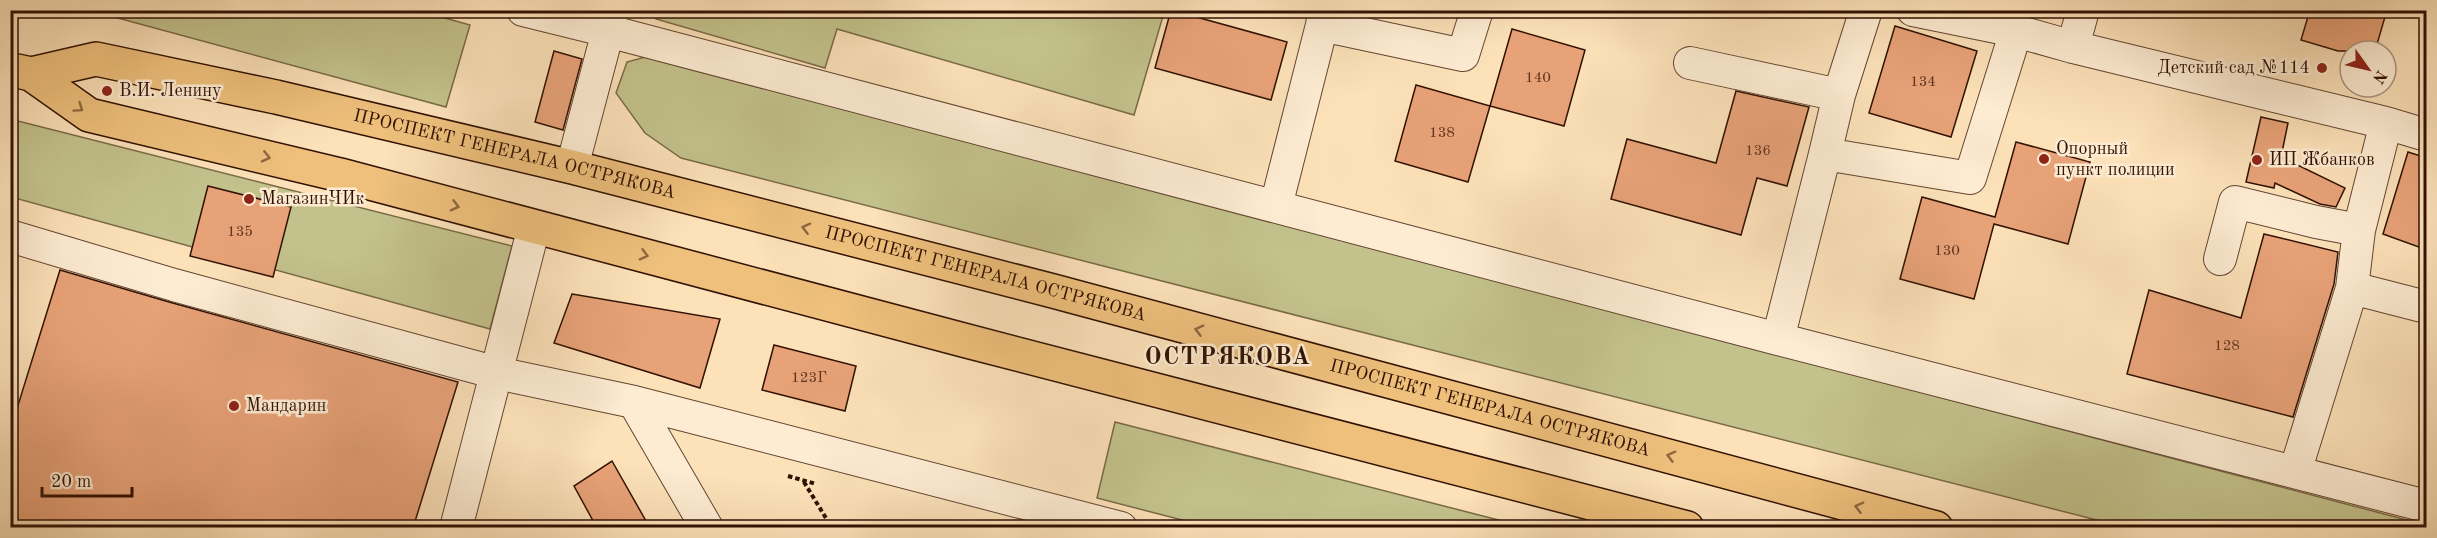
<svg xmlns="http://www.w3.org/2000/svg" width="2437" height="538" font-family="'Old Standard TT',serif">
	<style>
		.green { fill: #c3c28c; stroke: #7a6a48; stroke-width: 1.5 }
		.building { fill: #e8a278; stroke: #311103; stroke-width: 1.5 }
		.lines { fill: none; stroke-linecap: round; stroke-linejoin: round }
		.minor-casing { stroke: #644530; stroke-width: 34 }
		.major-casing { stroke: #311103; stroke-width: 36 }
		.path { stroke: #311103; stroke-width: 4; stroke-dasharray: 4.5 3; stroke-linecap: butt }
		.minor { stroke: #fdecd2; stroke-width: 32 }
		.major { stroke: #eec07c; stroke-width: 33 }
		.oneway { stroke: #906840 }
		.poi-dot { fill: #8f2418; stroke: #fdecd2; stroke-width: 2 }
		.labels { text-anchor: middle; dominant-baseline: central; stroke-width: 5; stroke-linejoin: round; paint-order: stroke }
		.number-label { font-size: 15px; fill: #5f3520 }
		.poi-label { font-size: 18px; fill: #311103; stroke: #fdecd2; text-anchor: start }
		.street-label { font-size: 18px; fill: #311103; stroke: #fdecd2 }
		.district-label { font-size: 24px; font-weight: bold; letter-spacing: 1.5px; fill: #311103; stroke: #fdecd2 }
	</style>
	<rect width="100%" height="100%" fill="#fce1b9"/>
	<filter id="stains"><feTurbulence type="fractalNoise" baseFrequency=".00333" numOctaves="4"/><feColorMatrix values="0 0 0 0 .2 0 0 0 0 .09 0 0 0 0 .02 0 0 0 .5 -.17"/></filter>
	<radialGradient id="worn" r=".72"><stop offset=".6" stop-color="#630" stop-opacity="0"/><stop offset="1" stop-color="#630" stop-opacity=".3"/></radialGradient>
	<path class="green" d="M 416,10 L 470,25 L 446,107 L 92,11 Z
		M 658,11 L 1142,10 L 1163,16 L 1134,115 L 837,29 L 825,68 L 656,19 Z
		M 645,57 L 2426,525 L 2426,527 L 2124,527 L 681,158 L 645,133 L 616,93 L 627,62 Z
		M 10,119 L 512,246 L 490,329 L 11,197 Z
		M 1115,422 L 1526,527 L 1209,527 L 1097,498 Z"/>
	<path class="building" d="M 1171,10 L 1287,42 L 1271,100 L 1155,68 Z
		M 2310,10 L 2387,10 L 2375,51 L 2338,51 L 2301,40 Z
		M 1895,26 L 1977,51 L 1951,137 L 1869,113 Z
		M 1512,29 L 1585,50 L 1564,126 L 1490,106 Z
		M 554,51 L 582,59 L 563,130 L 535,122 Z
		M 1416,85 L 1490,106 L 1468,182 L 1395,161 Z
		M 1736,91 L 1809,107 L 1787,186 L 1757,178 L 1741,235 L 1611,199 L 1627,139 L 1716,163 Z
		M 2261,117 L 2288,123 L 2281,157 L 2345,188 L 2336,207 L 2320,204 L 2275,183 L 2274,188 L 2246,182 Z
		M 2016,142 L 2090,162 L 2068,244 L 1994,224 L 1974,299 L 1900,279 L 1922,197 L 1995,217 Z
		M 2408,152 L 2427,158 L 2427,250 L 2383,234 Z
		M 208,186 L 291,207 L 273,277 L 190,256 Z
		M 2264,234 L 2338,252 L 2334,284 L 2293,417 L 2127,374 L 2149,290 L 2241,318 Z
		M 60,270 L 169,302 L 458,382 L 413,528 L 10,528 L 10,431 Z
		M 572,294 L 720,319 L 700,388 L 554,343 Z
		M 774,345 L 856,366 L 845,411 L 762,390 Z
		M 612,461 L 650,528 L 597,528 L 574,486 Z"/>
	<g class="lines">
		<defs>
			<path id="minor" d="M 523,10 L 608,31 L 612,11
				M 1913,10 L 2016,31
				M 1322,25 L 1463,55 L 1477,10
				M 2073,47 L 2083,10
				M 1690,63 L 1839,95 L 1825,154
				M 1839,95 L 1866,10
				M 572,167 L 608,31 L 1778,339 L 2426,506
				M 1276,206 L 1322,25 L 1324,10
				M 10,236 L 174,285 L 497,373 L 634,402 L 1121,528
				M 2220,259 L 2235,202 L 2316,222 L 2359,230
				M 2352,288 L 2426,307
				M 1778,339 L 1825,154 L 1970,178 L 2016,31 L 2073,47 L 2386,123
				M 634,402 L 707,528
				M 2295,472 L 2352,288 L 2359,230 L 2386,123 L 2426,135
				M 456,528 L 534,227"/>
			<g id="major">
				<path d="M 17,71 L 31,74 L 89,115 L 340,175 L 967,341 L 1687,528"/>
				<path id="s1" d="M 31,74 L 96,59 L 276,97 L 572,167 L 1053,291 L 1936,528"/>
			</g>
		</defs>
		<use href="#minor" class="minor-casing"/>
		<use href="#major" class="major-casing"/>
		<path class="path" d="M 788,476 L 816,484
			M 804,482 L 832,528"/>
		<use href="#minor" class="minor"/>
		<use href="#major" class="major"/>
	</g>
	<defs><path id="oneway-chevron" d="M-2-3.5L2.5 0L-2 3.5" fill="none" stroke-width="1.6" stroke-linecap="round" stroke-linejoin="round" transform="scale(1.5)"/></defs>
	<g class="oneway">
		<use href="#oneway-chevron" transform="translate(79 108) rotate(35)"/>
		<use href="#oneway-chevron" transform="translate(266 157) rotate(13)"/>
		<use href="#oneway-chevron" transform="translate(455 206) rotate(15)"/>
		<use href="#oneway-chevron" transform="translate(806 228) rotate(-166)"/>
		<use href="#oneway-chevron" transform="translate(644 255) rotate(15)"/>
		<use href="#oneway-chevron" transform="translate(1199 330) rotate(-165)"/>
		<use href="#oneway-chevron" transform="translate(1671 456) rotate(-165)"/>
		<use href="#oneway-chevron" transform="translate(1859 507) rotate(-165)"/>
	</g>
	<g class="poi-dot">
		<circle cx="2322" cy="68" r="6"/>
		<circle cx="107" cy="91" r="6"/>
		<circle cx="2044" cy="159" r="6"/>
		<circle cx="2257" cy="160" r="6"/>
		<circle cx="249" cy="199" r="6"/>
		<circle cx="234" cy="406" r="6"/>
	</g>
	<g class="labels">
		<g class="number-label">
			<text x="1538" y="78">140</text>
			<text x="1923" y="82">134</text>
			<text x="1442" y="133">138</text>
			<text x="1758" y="151">136</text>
			<text x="240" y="232">135</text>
			<text x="1947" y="251">130</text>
			<text x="2227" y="346">128</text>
			<text x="809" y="378">123Г</text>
		</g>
		<g class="poi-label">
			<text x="2310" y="68" text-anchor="end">Детский сад №114</text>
			<text x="119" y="91">В.И. Ленину</text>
			<text x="2056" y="149">Опорный<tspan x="2056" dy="21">пункт полиции</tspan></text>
			<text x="2269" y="160">ИП Жбанков</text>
			<text x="261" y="199">МагазинЧИк</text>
			<text x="246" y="406">Мандарин</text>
		</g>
		<g class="street-label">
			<text stroke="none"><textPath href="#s1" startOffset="496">ПРОСПЕКТ ГЕНЕРАЛА ОСТРЯКОВА</textPath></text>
			<text stroke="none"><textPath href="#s1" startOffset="982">ПРОСПЕКТ ГЕНЕРАЛА ОСТРЯКОВА</textPath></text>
			<text stroke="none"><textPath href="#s1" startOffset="1504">ПРОСПЕКТ ГЕНЕРАЛА ОСТРЯКОВА</textPath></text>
		</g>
		<g class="district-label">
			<text x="1228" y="358">ОСТРЯКОВА</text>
		</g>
	</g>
	<rect width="2437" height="538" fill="none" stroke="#fce1b9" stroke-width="36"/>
	<rect x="12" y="12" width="2413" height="514" fill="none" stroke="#311103" stroke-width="3"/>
	<rect x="18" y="18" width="2401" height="502" fill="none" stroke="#311103" stroke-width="1.5"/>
	<g transform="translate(2368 69) rotate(124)"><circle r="28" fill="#fdecd2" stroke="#ab947f" stroke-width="1.5"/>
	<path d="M0-4.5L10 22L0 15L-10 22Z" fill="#8f2418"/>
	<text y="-9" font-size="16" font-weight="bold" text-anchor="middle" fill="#311103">N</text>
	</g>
	<path d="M42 487v9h90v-9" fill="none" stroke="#311103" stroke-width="3"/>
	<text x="51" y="487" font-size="18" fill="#311103" stroke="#fdecd2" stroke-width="4.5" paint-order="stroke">20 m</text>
	<rect width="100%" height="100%" filter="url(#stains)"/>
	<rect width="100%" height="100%" fill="url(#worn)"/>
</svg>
